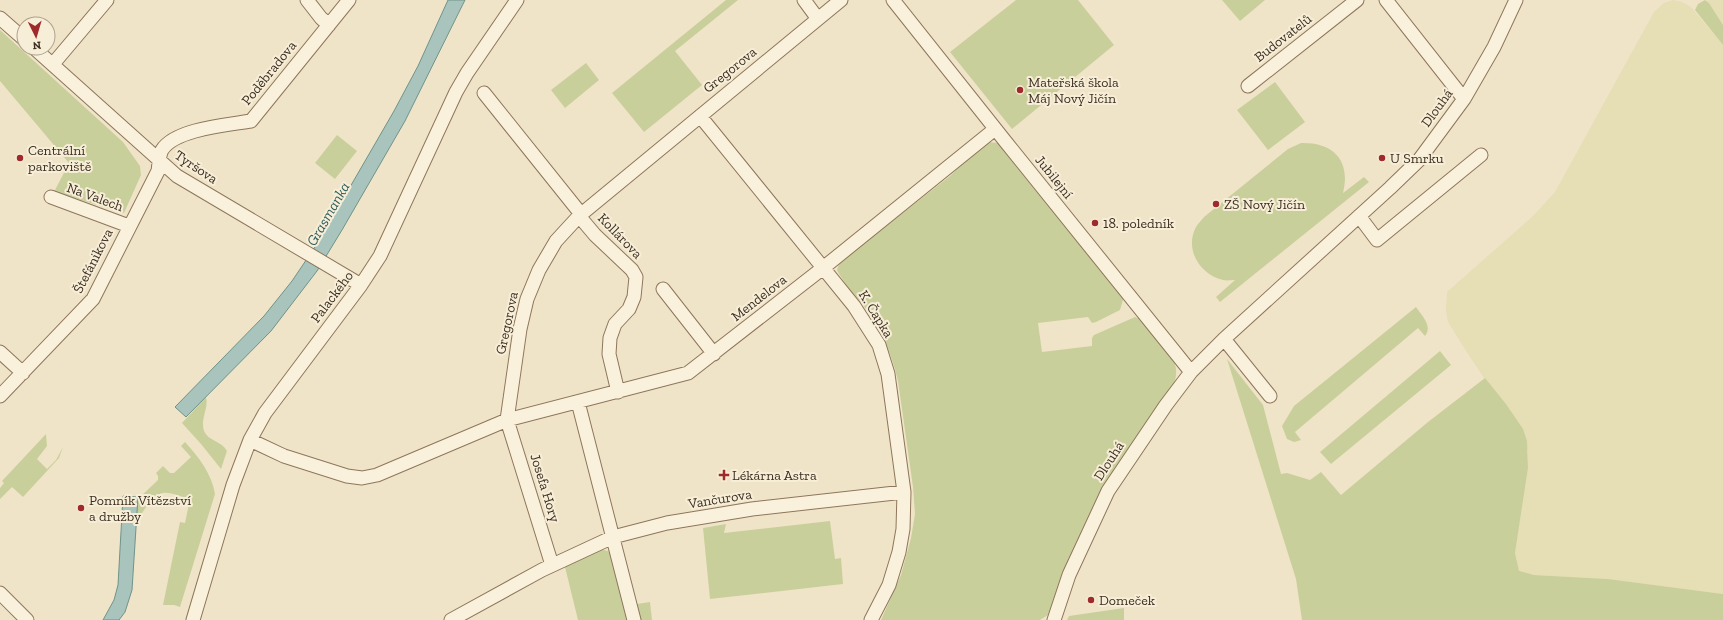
<svg xmlns="http://www.w3.org/2000/svg" width="1723" height="620" font-family="'Zilla Slab',serif">
	<style>
		.farmland { fill: #e6deb5 }
		.green { fill: #c9cf9b }
		.water { fill: #a9c4bc; stroke: #6f938a }
		.lines { fill: none; stroke-linecap: round; stroke-linejoin: round }
		.minor-casing { stroke: #8d765c; stroke-width: 15 }
		.minor { stroke: #faf1dc; stroke-width: 13 }
		.poi-dot { fill: #9e2a2b; stroke: #f7eed8; stroke-width: 1.5 }
		.labels { text-anchor: middle; dominant-baseline: central; stroke-width: 4; stroke-linejoin: round; paint-order: stroke }
		.street-label { font-size: 14px; fill: #3d2e20; stroke: #f7eed8 }
		.poi-label { font-size: 14px; fill: #3d2e20; stroke: #f7eed8; text-anchor: start }
		.water-label { font-size: 15px; font-style: italic; fill: #2f5d5a; stroke: #f7eed8 }
	</style>
	<rect width="100%" height="100%" fill="#f0e4c8"/>
	<path class="farmland" d="M 1673,0 L 1682,2 L 1691,7 L 1723,45 L 1723,594 L 1608,579 L 1534,575 L 1519,572 L 1515,553 L 1528,468 L 1528,451 L 1506,404 L 1488,384 L 1468,354 L 1448,322 L 1446,311 L 1447,292 L 1533,216 L 1555,192 L 1654,12 L 1664,3 Z
		M 1706,0 L 1723,0 L 1723,25 L 1709,3 Z"/>
	<path class="green" d="M 726,0 L 738,0 L 675,51 L 702,85 L 644,132 L 612,93 Z
		M 1016,0 L 1078,0 L 1114,45 L 1012,129 L 950,52 Z
		M 1222,0 L 1265,0 L 1240,21 Z
		M 1705,0 L 1709,3 L 1723,25 L 1723,45 L 1695,10 L 1698,4 Z
		M 0,30 L 123,142 L 140,166 L 141,175 L 124,213 L 54,192 L 69,163 L 0,81 Z
		M 586,63 L 599,80 L 565,108 L 551,90 Z
		M 1275,82 L 1305,122 L 1268,150 L 1237,110 Z
		M 337,135 L 357,151 L 335,179 L 315,163 Z
		M 988,142 L 998,143 L 1003,147 L 1122,294 L 1123,300 L 1120,310 L 1096,322 L 1092,323 L 1088,317 L 1038,323 L 1042,352 L 1092,346 L 1092,338 L 1094,335 L 1135,317 C 1144,319 1173,355 1175,365 C 1177,370 1176,376 1175,381 L 1123,458 L 1083,528 L 1048,615 L 1040,620 L 881,620 L 901,575 L 911,538 L 915,514 L 913,487 L 898,381 C 892,355 882,331 867,310 C 857,297 844,284 837,270 L 839,264 L 844,259 L 950,176 L 982,145 Z
		M 1301,143 C 1334,142 1351,161 1343,193 L 1364,177 L 1369,182 L 1220,302 L 1216,297 L 1235,280 C 1232,280 1227,281 1223,280 C 1200,275 1184,249 1196,227 C 1198,223 1202,220 1204,217 L 1288,149 Z
		M 1416,307 C 1422,316 1433,326 1425,336 L 1418,328 L 1295,432 L 1301,440 L 1294,442 L 1287,439 L 1282,426 L 1294,406 Z
		M 1440,351 L 1451,365 L 1331,464 L 1320,452 Z
		M 1227,359 L 1263,405 L 1281,474 L 1287,473 L 1310,480 L 1321,472 L 1341,495 L 1428,422 L 1485,378 L 1506,404 L 1523,429 L 1527,441 L 1528,468 L 1515,553 L 1519,571 L 1534,575 L 1608,579 L 1723,594 L 1723,620 L 1302,620 L 1296,579 Z
		M 206,397 C 209,408 200,419 204,431 C 208,441 222,441 227,451 L 221,469 L 201,444 L 182,423 Z
		M 46,434 L 47,446 L 37,459 L 47,469 L 56,460 L 63,447 L 59,458 L 23,497 L 12,487 L 0,499 L 0,488 L 4,483 L 2,481 Z
		M 185,442 C 198,456 212,474 215,494 L 180,607 L 174,605 L 163,605 L 180,522 L 185,523 L 190,499 C 182,497 171,492 163,493 C 151,495 142,514 136,523 L 138,497 L 140,497 L 158,480 L 158,476 L 156,473 L 163,466 L 170,473 L 174,473 L 191,457 L 181,446 Z
		M 830,521 L 835,559 L 841,558 L 843,584 L 710,599 L 703,528 L 726,524 L 724,533 Z
		M 601,549 L 611,552 L 628,620 L 578,620 L 565,567 L 569,564 Z
		M 650,602 L 652,620 L 641,620 L 637,604 Z
		M 1124,608 L 1124,620 L 1067,620 L 1069,616 Z"/>
	<path class="water" d="M 448,0 L 465,0 L 405,121 L 342,230 L 317,271 L 271,331 L 186,417 L 175,407 L 264,316 L 292,281 L 317,244 L 394,111 L 418,66 Z
		M 123,496 L 138,497 L 132,590 L 125,612 L 119,620 L 103,620 L 114,600 L 118,585 Z"/>
	<g class="lines">
		<defs>
			<path id="minor" d="M 307,0 L 321,18 L 329,25
				M 804,0 L 818,19
				M 893,0 L 1005,141 L 1191,372
				M 1386,0 L 1464,99
				M 0,18 L 24,39
				M 34,48 L 177,176 L 361,285
				M 53,64 L 107,0
				M 1248,86 L 1357,0
				M 484,93 L 581,214
				M 700,116 L 854,306 L 879,345 L 888,374 L 904,492 L 903,529 L 899,552 L 889,585 L 871,620
				M 51,197 L 129,226
				M 579,216 L 595,235 L 632,270 L 636,277 L 634,297 L 629,309 L 615,324 L 610,338 L 609,354 L 618,392
				M 1359,216 L 1377,240 L 1481,155
				M 663,289 L 714,354
				M 1224,339 L 1270,396
				M 0,352 L 23,373
				M 0,396 L 93,299 L 158,171 C 159,165 159,155 162,150 C 175,129 227,125 251,121 L 349,0
				M 578,402 L 634,620
				M 250,440 L 284,456 L 347,476 L 362,478 L 377,475 L 507,420 L 688,373 L 823,268 L 995,129
				M 552,565 L 507,420 L 520,329 L 527,299 L 539,270 L 556,241 L 579,216 L 841,0
				M 0,593 L 27,620
				M 193,620 L 233,485 L 250,440 L 265,413 L 361,285 L 380,256 L 456,92 L 467,73 L 517,0
				M 451,620 L 542,570 L 613,537 L 667,523 L 752,509 L 904,492
				M 1054,620 L 1069,575 L 1108,491 L 1166,405 L 1191,372 L 1224,339 L 1390,188 L 1419,160 L 1464,99 L 1494,47 L 1516,0"/>
		</defs>
		<use href="#minor" class="minor-casing"/>
		<use href="#minor" class="minor"/>
	</g>
	<g class="poi-dot">
		<circle cx="1020" cy="90" r="4"/>
		<circle cx="20" cy="158" r="4"/>
		<circle cx="1382" cy="158" r="4"/>
		<circle cx="1216" cy="204" r="4"/>
		<circle cx="1095" cy="223" r="4"/>
		<path d="M722 469h4v4h4v4h-4v4h-4v-4h-4v-4h4z"/>
		<circle cx="81" cy="508" r="4"/>
		<circle cx="1091" cy="600" r="4"/>
	</g>
	<g class="labels">
		<g class="street-label">
			<text transform="translate(1283 38) rotate(-38)">Budovatelů</text>
			<text transform="translate(730 70) rotate(-39)">Gregorova</text>
			<text transform="translate(269 73) rotate(-51)">Poděbradova</text>
			<text transform="translate(1437 108) rotate(-54)">Dlouhá</text>
			<text transform="translate(196 167) rotate(34)">Tyršova</text>
			<text transform="translate(1054 177) rotate(51)">Jubilejní</text>
			<text transform="translate(95 197) rotate(20)">Na Valech</text>
			<text transform="translate(620 236) rotate(46)">Kollárova</text>
			<text transform="translate(93 261) rotate(-63)">Štefánikova</text>
			<text transform="translate(332 297) rotate(-53)">Palackého</text>
			<text transform="translate(759 298) rotate(-38)">Mendelova</text>
			<text transform="translate(876 314) rotate(58)">K. Čapka</text>
			<text transform="translate(507 323) rotate(-78)">Gregorova</text>
			<text transform="translate(1109 461) rotate(-57)">Dlouhá</text>
			<text transform="translate(545 488) rotate(73)">Josefa Hory</text>
			<text transform="translate(720 499) rotate(-9)">Vančurova</text>
		</g>
		<g class="poi-label">
			<text x="1028" y="82">Mateřská škola<tspan x="1028" dy="16">Máj Nový Jičín</tspan></text>
			<text x="28" y="150">Centrální<tspan x="28" dy="16">parkoviště</tspan></text>
			<text x="1390" y="158">U Smrku</text>
			<text x="1224" y="204">ZŠ Nový Jičín</text>
			<text x="1103" y="223">18. poledník</text>
			<text x="732" y="475">Lékárna Astra</text>
			<text x="89" y="500">Pomník Vítězství<tspan x="89" dy="16">a družby</tspan></text>
			<text x="1099" y="600">Domeček</text>
		</g>
		<g class="water-label">
			<text transform="translate(328 214) rotate(-60)">Grasmanka</text>
		</g>
	</g>
	<g transform="translate(36 36) rotate(175)"><circle r="19" fill="#f7eed8" stroke="#ada18e"/>
	<path d="M0-3L7 15L0 10L-7 15Z" fill="#9e2a2b"/>
	<text y="-6" font-size="11" font-weight="bold" text-anchor="middle" fill="#3d2e20">N</text>
	</g>
</svg>
